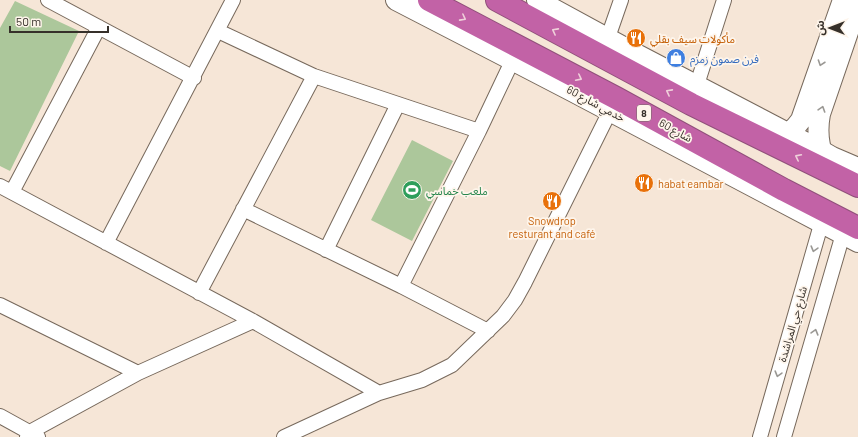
<svg xmlns="http://www.w3.org/2000/svg" width="858" height="437" font-family="Barlow,'Noto Sans Arabic',sans-serif">
	<style>
		.green { fill: #acc79b }
		.lines { fill: none; stroke-linecap: round; stroke-linejoin: round }
		.street-casing { stroke: #77695c; stroke-width: 16 }
		.secondary-casing { stroke: #77695c; stroke-width: 22 }
		.highway-casing { stroke: #91507b; stroke-width: 24 }
		.street { stroke: #fff; stroke-width: 14 }
		.secondary { stroke: #fff; stroke-width: 20 }
		.highway { stroke: #c262a6; stroke-width: 22 }
		.oneway { stroke: #efd0da }
		.oneway2 { stroke: #9a9894 }
		.labels { text-anchor: middle; dominant-baseline: central; stroke-width: 3.5; stroke-linejoin: round; paint-order: stroke }
		.shield { fill: #fef5eb; stroke: #726b64; stroke-width: 1 }
		.shield-label { font-size: 10px; font-weight: bold; fill: #36302a }
		.food-label { font-size: 11px; fill: #c56008; stroke: #fef5eb; text-anchor: start }
		.shop-label { font-size: 11px; fill: #366cbe; stroke: #fef5eb; text-anchor: start }
		.street-label { font-size: 11px; fill: #36302a; stroke: #fef5eb }
		.leisure-label { font-size: 11px; fill: #27864d; stroke: #fef5eb; text-anchor: start }
	</style>
	<rect width="100%" height="100%" fill="#f6e6d7"/>
	<path class="green" d="M 15,1 L 79,31 L 10,171 L 0,166 L 0,28 Z
		M 412,140 L 453,161 L 412,241 L 371,220 Z"/>
	<g class="lines">
		<defs>
			<path id="street" d="M 48,0 L 194,78
				M 218,31 L 314,76 L 479,131
				M 605,46 L 621,0
				M 694,94 L 724,0
				M 0,186 L 253,321 L 379,393
				M 12,192 L 99,27
				M 243,209 L 401,286 L 488,331
				M 106,243 L 233,0
				M 326,250 L 398,104
				M 401,286 L 479,131 L 516,53
				M 199,293 L 314,76
				M 0,305 L 138,373
				M 0,416 L 38,437
				M 27,437 L 30,432 L 138,373 L 253,321
				M 284,437 L 379,393 L 422,380 L 452,365 L 503,316 L 515,300 L 525,282 L 614,103
				M 760,437 L 820,228 L 825,216
				M 784,437 L 843,234 L 846,226"/>
			<path id="secondary" d="M 396,0 L 570,90 L 858,242
				M 537,0 L 638,55 L 820,150 L 832,157 L 858,168
				M 777,139 C 788,134 794,130 801,120 L 843,0
				M 824,158 C 818,144 817,130 820,114 L 858,3"/>
			<path id="highway" d="M 429,0 L 616,98 L 784,190 L 858,228
				M 497,0 L 691,104 L 858,186"/>
		</defs>
		<use href="#street" class="street-casing"/>
		<use href="#secondary" class="secondary-casing"/>
		<use href="#highway" class="highway-casing"/>
		<use href="#street" class="street"/>
		<use href="#secondary" class="secondary"/>
		<use href="#highway" class="highway"/>
	</g>
	<defs><path id="oneway-chevron" d="M-2-3.5L2.5 0L-2 3.5" fill="none" stroke-width="1.6" stroke-linecap="round" stroke-linejoin="round"/></defs>
	<g class="oneway">
		<use href="#oneway-chevron" transform="translate(463 18) rotate(28)"/>
		<use href="#oneway-chevron" transform="translate(555 31) rotate(-152)"/>
		<use href="#oneway-chevron" transform="translate(579 78) rotate(27)"/>
		<use href="#oneway-chevron" transform="translate(669 92) rotate(-152)"/>
		<use href="#oneway-chevron" transform="translate(798 157) rotate(-153)"/>
	</g>
	<g class="oneway2">
		<use href="#oneway-chevron" transform="translate(821 63) rotate(109)"/>
		<use href="#oneway-chevron" transform="translate(822 109) rotate(-72)"/>
		<use href="#oneway-chevron" transform="translate(814 249) rotate(106)"/>
		<use href="#oneway-chevron" transform="translate(815 332) rotate(-74)"/>
		<use href="#oneway-chevron" transform="translate(778 374) rotate(106)"/>
	</g>
	<defs>
		<symbol id="restaurant-disc" viewBox="-11 -11 22 22"><circle r="9.5" fill="#e8710a" stroke="#fef5eb"/><path d="M-5-6h1v4h1v-4h1v4h1v-4h1v5L-1.5 .5V6h-2V.5L-5-1ZM5-6V6H3V1.5H1.5Q1.5-4 5-6Z" fill="#fff"/></symbol>
		<symbol id="shop-disc" viewBox="-11 -11 22 22"><circle r="9.5" fill="#3f7fe0" stroke="#fef5eb"/><path d="M-5-2.5h2.3a2.7 3.5 0 0 1 5.4 0H5L5.5 6h-11ZM-1.5-2.5h3a1.5 2.3 0 0 0-3 0Z" fill="#fff"/></symbol>
		<symbol id="stadium-disc" viewBox="-11 -11 22 22"><circle r="9.5" fill="#2e9e5b" stroke="#fef5eb"/><path d="M0-5a6.5 5 0 1 0 0 10a6.5 5 0 1 0 0-10ZM-3.5-1.8h7v3.6h-7Z" fill="#fff"/></symbol>
	</defs>
	<g fill-rule="evenodd">
		<use href="#restaurant-disc" x="625" y="27" width="22" height="22"/>
		<use href="#shop-disc" x="665" y="47" width="22" height="22"/>
		<use href="#restaurant-disc" x="633" y="172" width="22" height="22"/>
		<use href="#stadium-disc" x="401" y="179" width="22" height="22"/>
		<use href="#restaurant-disc" x="541" y="190" width="22" height="22"/>
	</g>
	<g class="labels">
		<rect class="shield" x="637" y="105" width="14" height="16" rx="3"/>
		<g class="shield-label">
			<text x="644" y="113">8</text>
		</g>
		<g class="food-label">
			<text x="650" y="38">مأكولات سيف بقلي</text>
			<text x="658" y="183">habat eambar</text>
			<text x="552" y="220" text-anchor="middle">Snowdrop<tspan x="552" dy="13">resturant and café</tspan></text>
		</g>
		<g class="shop-label">
			<text x="690" y="58">فرن صمون زمزم</text>
		</g>
		<g class="street-label">
			<text transform="translate(596 103) rotate(28)">خدمي شارع 60</text>
			<text transform="translate(676 130) rotate(29)">شارع 60</text>
			<text transform="translate(792 324) rotate(-74)">شارع حي المراشدة</text>
		</g>
		<g class="leisure-label">
			<text x="426" y="190">ملعب خماسي</text>
		</g>
	</g>
	<g transform="translate(830 28) rotate(270)" stroke="#fef5eb" stroke-width="3" paint-order="stroke">
	<path d="M0-3L7 15L0 10L-7 15Z" fill="#36302a"/>
	<text y="-6" font-size="11" font-weight="bold" text-anchor="middle" fill="#36302a">ش</text>
	</g>
	<path d="M10 26v6h98v-6" fill="none" stroke="#36302a" stroke-width="2"/>
	<text x="16" y="26" font-size="12" fill="#36302a" stroke="#fef5eb" stroke-width="3" paint-order="stroke">50 m</text>
</svg>
